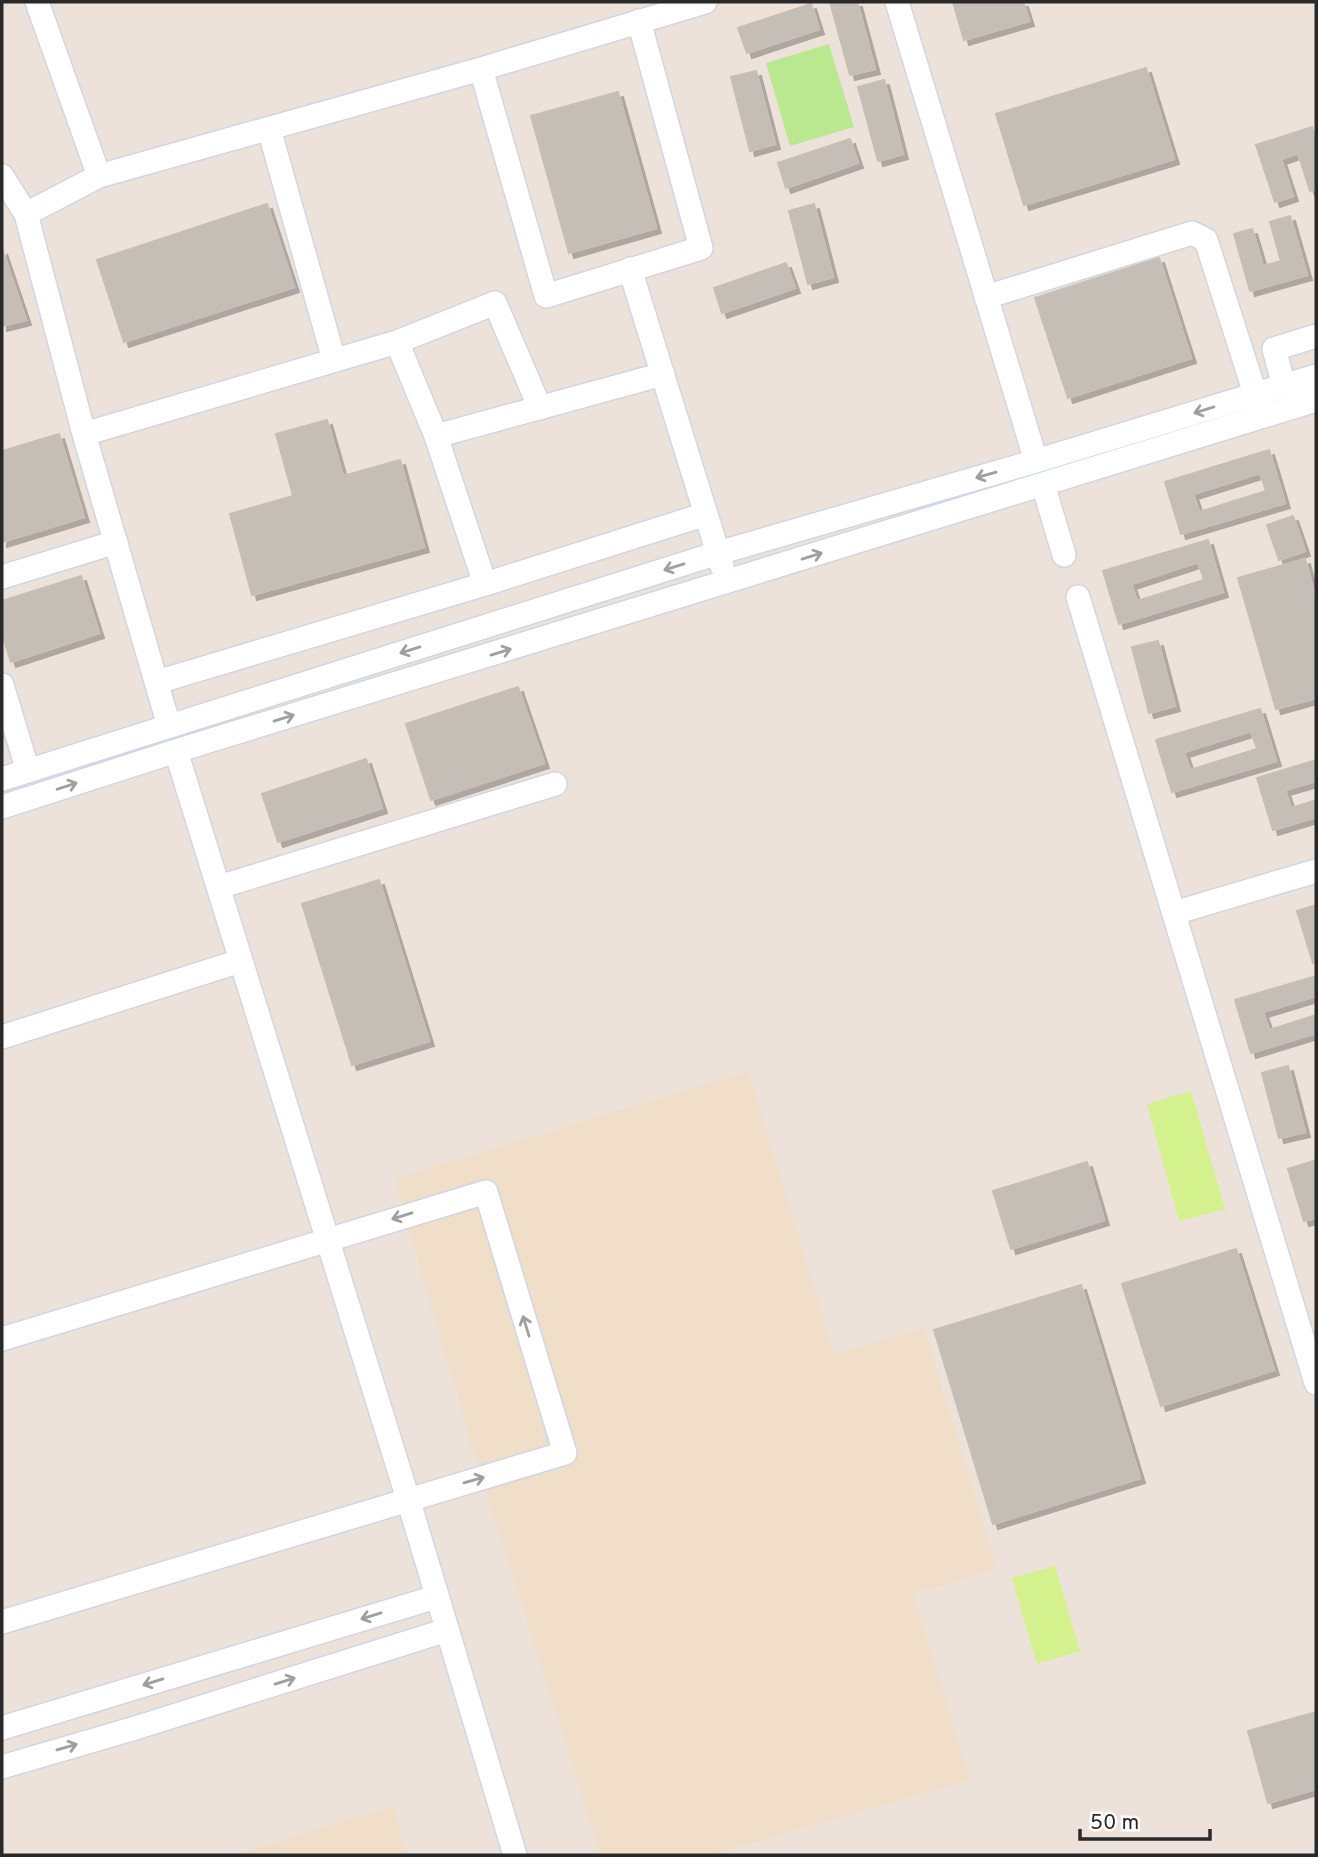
<svg xmlns="http://www.w3.org/2000/svg" width="1318" height="1857" font-family="Overpass,sans-serif">
	<style>
		.education { fill: #f0dec8 }
		.green { fill: #bae891 }
		.pitch { fill: #d3f18c }
		.building { fill: #c4beb6; stroke: #c8beb3; stroke-width: 2; fill-rule: evenodd; filter: url(#shadow) }
		.lines { fill: none; stroke-linecap: round; stroke-linejoin: round }
		.minor-casing { stroke: #cfd6e4; stroke-width: 26 }
		.minor { stroke: #fff; stroke-width: 23 }
		.oneway { stroke: #9f9f9f }
	</style>
	<defs>
		<filter id="shadow"><feDropShadow dx="5" dy="5" stdDeviation="0" flood-color="#0004"/></filter>
	</defs>
	<rect width="100%" height="100%" fill="#ede2da"/>
	<path class="education" d="M 748,1071 L 834,1354 L 924,1328 L 997,1569 L 913,1594 L 970,1780 L 711,1855 L 601,1855 L 482,1478 L 394,1179 Z
		M 392,1806 L 407,1855 L 234,1855 Z"/>
	<path class="green" d="M 829,44 L 854,127 L 790,146 L 766,63 Z"/>
	<path class="pitch" d="M 1191,1091 L 1225,1209 L 1179,1221 L 1147,1104 Z
		M 1055,1566 L 1080,1651 L 1037,1664 L 1012,1578 Z"/>
	<path class="building" d="M 830,2 L 857,2 L 875,69 L 850,75 Z
		M 953,2 L 1023,2 L 1029,21 L 964,40 Z
		M 811,4 L 819,29 L 747,53 L 738,28 Z
		M 1146,68 L 1174,159 L 1024,205 L 996,114 Z
		M 756,71 L 775,144 L 750,151 L 731,77 Z
		M 884,80 L 903,154 L 878,161 L 858,87 Z
		M 618,92 L 656,228 L 569,253 L 531,116 Z
		M 1312,127 L 1316,140 L 1316,189 L 1310,191 L 1298,153 L 1281,159 L 1293,196 L 1275,202 L 1256,145 Z
		M 850,139 L 858,163 L 786,188 L 778,163 Z
		M 267,204 L 294,287 L 124,342 L 97,260 Z
		M 814,204 L 833,277 L 808,284 L 789,211 Z
		M 1290,216 L 1307,275 L 1250,291 L 1234,234 L 1252,229 L 1263,266 L 1281,261 L 1270,222 Z
		M 2,249 L 26,320 L 2,326 Z
		M 1159,258 L 1191,358 L 1068,398 L 1035,298 Z
		M 786,263 L 795,288 L 722,313 L 714,288 Z
		M 327,420 L 343,476 L 400,460 L 424,547 L 252,595 L 230,514 L 293,496 L 276,434 Z
		M 59,434 L 84,517 L 2,542 L 2,451 Z
		M 1269,450 L 1285,503 L 1181,534 L 1165,482 ZM 1260,473 L 1266,491 L 1199,512 L 1193,494 Z
		M 1293,516 L 1305,551 L 1279,560 L 1267,525 Z
		M 1208,540 L 1223,592 L 1119,624 L 1103,571 ZM 1198,562 L 1204,580 L 1137,601 L 1131,584 Z
		M 1305,559 L 1316,600 L 1316,698 L 1276,709 L 1238,578 Z
		M 81,576 L 99,633 L 11,662 L 2,634 L 2,601 Z
		M 1158,641 L 1175,706 L 1149,713 L 1132,647 Z
		M 518,687 L 544,763 L 431,800 L 406,724 Z
		M 1260,709 L 1276,761 L 1172,792 L 1156,740 ZM 1251,731 L 1257,749 L 1190,770 L 1184,752 Z
		M 366,759 L 382,808 L 278,842 L 262,794 Z
		M 1316,760 L 1316,781 L 1285,790 L 1291,808 L 1316,800 L 1316,817 L 1273,830 L 1257,778 Z
		M 379,880 L 429,1041 L 352,1065 L 302,904 Z
		M 1316,905 L 1316,962 L 1313,963 L 1297,911 Z
		M 1316,976 L 1316,996 L 1263,1012 L 1269,1030 L 1316,1015 L 1316,1033 L 1251,1053 L 1235,1000 Z
		M 1288,1066 L 1305,1132 L 1279,1138 L 1262,1073 Z
		M 1316,1160 L 1316,1218 L 1304,1221 L 1288,1169 Z
		M 1087,1162 L 1104,1220 L 1011,1249 L 993,1191 Z
		M 1236,1249 L 1274,1370 L 1161,1406 L 1122,1284 Z
		M 1081,1285 L 1140,1478 L 993,1524 L 934,1330 Z
		M 1316,1712 L 1316,1789 L 1268,1803 L 1248,1731 Z"/>
	<g class="lines">
		<defs>
			<path id="minor" d="M 37,2 L 99,176
				M 897,2 L 1036,461
				M 481,69 L 546,296 L 701,248 L 639,21
				M 269,129 L 334,360
				M 2,176 L 26,214
				M 630,269 L 722,566
				M 986,297 L 1192,233 L 1206,240 L 1259,406
				M 397,342 L 436,436 L 485,584
				M 1284,386 L 1274,349 L 1316,336
				M 84,434 L 397,342 L 495,303 L 540,408
				M 436,436 L 663,374
				M 1043,484 L 1064,555
				M 2,577 L 116,542
				M 1078,597 L 1316,1383
				M 157,682 L 485,584 L 706,514
				M 2,685 L 28,771
				M 169,726 L 84,434 L 26,214 L 99,176 L 481,69 L 705,2
				M 176,751 L 408,1499 L 515,1855
				M 2,779 L 718,553 L 1036,461 L 1316,376
				M 2,807 L 176,751 L 1316,400
				M 219,887 L 555,784
				M 1174,913 L 1316,871
				M 2,1037 L 240,961
				M 2,1339 L 486,1192 L 565,1453 L 2,1622
				M 2,1728 L 436,1597
				M 2,1767 L 132,1729 L 447,1630"/>
		</defs>
		<use href="#minor" class="minor-casing"/>
		<use href="#minor" class="minor"/>
	</g>
	<defs><path id="oneway-shaft" d="M-6 0H5M1.5-3L5.5 0L1.5 3" fill="none" stroke-width="1.6" stroke-linecap="round" stroke-linejoin="round" transform="scale(1.75)"/></defs>
	<g class="oneway">
		<use href="#oneway-shaft" transform="translate(1204 410) rotate(163)"/>
		<use href="#oneway-shaft" transform="translate(986 475) rotate(164)"/>
		<use href="#oneway-shaft" transform="translate(812 556) rotate(-17)"/>
		<use href="#oneway-shaft" transform="translate(674 567) rotate(163)"/>
		<use href="#oneway-shaft" transform="translate(410 650) rotate(163)"/>
		<use href="#oneway-shaft" transform="translate(501 652) rotate(-17)"/>
		<use href="#oneway-shaft" transform="translate(284 718) rotate(-17)"/>
		<use href="#oneway-shaft" transform="translate(67 786) rotate(-18)"/>
		<use href="#oneway-shaft" transform="translate(402 1216) rotate(163)"/>
		<use href="#oneway-shaft" transform="translate(526 1326) rotate(-107)"/>
		<use href="#oneway-shaft" transform="translate(474 1480) rotate(-16)"/>
		<use href="#oneway-shaft" transform="translate(371 1616) rotate(163)"/>
		<use href="#oneway-shaft" transform="translate(285 1681) rotate(-17)"/>
		<use href="#oneway-shaft" transform="translate(153 1682) rotate(163)"/>
		<use href="#oneway-shaft" transform="translate(67 1747) rotate(-16)"/>
	</g>
	<rect width="1318" height="1857" fill="none" stroke="#292929" stroke-width="7"/>
	<path d="M1080 1829v10h130v-10" fill="none" stroke="#292929" stroke-width="3.5"/>
	<text x="1090" y="1829" font-size="21" fill="#292929" stroke="#ffffff" stroke-width="5" paint-order="stroke">50 m</text>
</svg>
